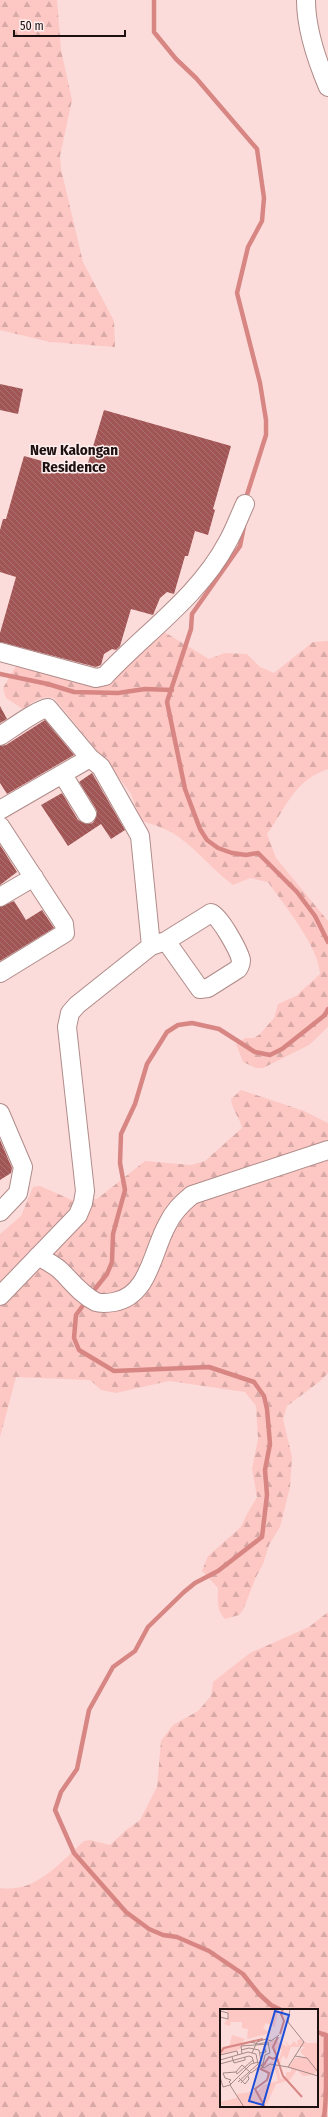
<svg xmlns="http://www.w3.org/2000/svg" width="328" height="2117" font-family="'Fira Sans Condensed',sans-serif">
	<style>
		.forest { fill: url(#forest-firs); fill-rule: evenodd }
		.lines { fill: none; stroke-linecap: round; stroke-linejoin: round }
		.stream { stroke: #d78683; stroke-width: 4.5 }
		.building { fill: url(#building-back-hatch) }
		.minor-casing { stroke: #af8b89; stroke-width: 20 }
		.minor { stroke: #fff; stroke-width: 18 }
		.labels { text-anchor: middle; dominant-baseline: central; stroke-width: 3; stroke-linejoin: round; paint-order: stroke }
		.neighbourhood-label { font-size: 15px; font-weight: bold; fill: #1d1010; stroke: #fdedec }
		.inset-river { fill: none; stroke: #d78683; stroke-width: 2 }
		.inset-road { fill: none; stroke: #a28a89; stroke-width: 1 }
		.view { fill: #1d4ed8; fill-opacity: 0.15; stroke: #1d4ed8; stroke-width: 2 }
		.inset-edge { fill: none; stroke: #1d1010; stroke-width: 2 }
	</style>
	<defs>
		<pattern id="forest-firs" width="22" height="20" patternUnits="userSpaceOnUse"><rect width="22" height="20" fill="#fdc7c4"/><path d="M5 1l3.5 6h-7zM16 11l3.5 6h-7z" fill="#d8aaa7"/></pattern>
		<pattern id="building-back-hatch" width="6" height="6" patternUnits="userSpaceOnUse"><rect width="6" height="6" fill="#a15554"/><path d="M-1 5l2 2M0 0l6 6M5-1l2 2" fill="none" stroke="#a97272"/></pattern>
	</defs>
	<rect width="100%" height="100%" fill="#fbdcda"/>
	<path class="forest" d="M 0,0 L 57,0 L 61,50 L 72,100 L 60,156 L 61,169 L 83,262 L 114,321 L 115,347 L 50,342 L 0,330 Z
		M 151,624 L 209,659 L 225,653 L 247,654 L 260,667 L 274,673 L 313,642 L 328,641 L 328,769 C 293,781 287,807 267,834 L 276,858 L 328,921 L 328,1027 L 309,1045 L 263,1068 L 256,1068 L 243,1062 L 236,1044 L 245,1038 L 254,1038 L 260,1034 L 274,1018 L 278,1004 L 296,996 L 320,974 C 319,947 284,905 268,882 L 250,878 L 233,885 C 214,871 199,852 180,838 C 168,829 155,825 141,821 L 131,794 L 116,774 L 54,698 C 41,695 33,702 23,709 L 6,698 L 3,688 L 16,666 L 100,685 Z
		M 241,1090 L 304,1111 L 328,1123 L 328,1373 L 319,1382 L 287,1406 L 283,1419 L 292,1457 L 290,1487 L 280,1527 L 269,1545 L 263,1564 L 256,1577 L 243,1610 L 239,1615 L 225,1619 C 216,1610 218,1599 218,1588 L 202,1571 L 208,1556 L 241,1527 L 247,1514 L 257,1497 L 252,1469 L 258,1439 L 256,1406 L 245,1392 L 169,1381 L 116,1393 L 101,1390 L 90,1380 L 16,1377 L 0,1437 L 0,1234 L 21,1216 L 33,1187 L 40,1186 L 72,1200 L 97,1199 L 145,1161 L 191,1165 L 205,1161 L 242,1128 C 240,1118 232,1110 231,1099 Z
		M 328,1612 L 328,2117 L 0,2117 L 0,1888 C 37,1893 59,1863 84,1841 L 90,1840 L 110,1845 L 125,1831 L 140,1820 L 157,1787 L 161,1741 L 173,1725 L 198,1711 L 211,1696 L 213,1682 L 250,1653 L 309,1627 ZM 221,2010 L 317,2010 L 317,2106 L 221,2106 Z"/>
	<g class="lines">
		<path class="stream" d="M 154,0 L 154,32 L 176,59 L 196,78 L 257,149 L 264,198 L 262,221 L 248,247 L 237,293 L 260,383 L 266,420 L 266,435 L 245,501
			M 244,526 L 240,546 L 192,614 L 191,629 L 167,702 L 185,789 L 200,829 L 207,840 L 218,848 L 232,853 L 246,855 L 258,853 L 297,892 L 315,916 L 328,942
			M 0,674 L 48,684 L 74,692 L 118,693 L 145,689 L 172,690
			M 91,1294 L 107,1274 L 112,1262 L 113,1234 L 125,1190 L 120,1163 L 121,1134 L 135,1104 L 147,1064 L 167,1032 L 178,1025 L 192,1023 L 219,1029 L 255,1052 L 270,1055 L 282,1049 L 325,1015 L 328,1009
			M 87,1300 L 76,1315 L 74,1338 L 79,1350 L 114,1371 L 209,1367 L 254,1382 L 264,1396 L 267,1409 L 270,1444 L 265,1470 L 267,1495 L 262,1537 L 218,1571 L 195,1583 L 184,1592 L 148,1627 L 135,1651 L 113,1667 L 89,1710 L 77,1769 L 61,1792 L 55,1810 L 74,1853 L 126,1912 L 149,1929 L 163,1935 L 177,1937 L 209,1951 L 243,1974 L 259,1994 L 271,2005 L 281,2010
			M 317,2032 L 328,2036
			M 324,2117 C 328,2090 325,2063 326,2035"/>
	</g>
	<path class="building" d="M 0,384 L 23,389 L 18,414 L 0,410 Z
		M 104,410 L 231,446 L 213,509 L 215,510 L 208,535 L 195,531 L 188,556 L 185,556 L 174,594 L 167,592 L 160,598 L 153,615 L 131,609 L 120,646 L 116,650 L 112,649 L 104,654 L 101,665 L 96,667 L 0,642 L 0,633 L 16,577 L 0,572 L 0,530 L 3,519 L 6,519 L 24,456 L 85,473 Z
		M 0,706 L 7,719 L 0,723 Z
		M 45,720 L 74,755 L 7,794 L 0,783 L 0,746 L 6,745 Z
		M 92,773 L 125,830 L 111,839 L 101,824 L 68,846 L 41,805 L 62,793 L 78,820 L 87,824 L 93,823 L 97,814 L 96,809 L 79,782 Z
		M 0,845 L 17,872 L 0,885 Z
		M 14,901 L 26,920 L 42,910 L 54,928 L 0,961 L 0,907 Z
		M 0,1140 L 12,1168 L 11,1173 L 0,1180 Z"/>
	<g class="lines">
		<defs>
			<path id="minor" d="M 306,0 C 306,29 317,61 328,87
				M 0,652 L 96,678 L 105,676 C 145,633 199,596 227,543 C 234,531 239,517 245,504
				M 0,736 C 11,729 38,709 48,708 L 90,758 L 101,767 L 140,836 L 151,946 L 77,1005 L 70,1013 L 67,1027 L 85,1191 L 83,1203 L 78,1215 L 0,1296
				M 63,775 L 87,814
				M 0,810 L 90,758
				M 0,826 L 64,924 L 65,933 L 0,973
				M 0,897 L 34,877
				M 151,946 L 166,941 L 200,989 L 208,988 L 238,969 C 240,966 241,964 241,960 C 239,951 220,916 211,913 L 166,941
				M 0,1113 L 23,1167 L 18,1193 L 0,1212
				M 38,1256 C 46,1261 55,1265 61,1271 C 72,1282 82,1295 96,1302 C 102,1304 108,1303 114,1302 C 149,1296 152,1252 167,1225 C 173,1212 181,1204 192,1195 L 328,1150"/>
		</defs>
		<use href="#minor" class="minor-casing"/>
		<use href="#minor" class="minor"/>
	</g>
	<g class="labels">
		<g class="neighbourhood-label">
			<text x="74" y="450">New Kalongan<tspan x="74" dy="17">Residence</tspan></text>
		</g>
	</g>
	<g transform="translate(220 2009)">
		<rect width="98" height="98" fill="#fbdcda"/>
		<path d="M 98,52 L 98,62 L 92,66 L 77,60 Z" fill="#fdc7c4"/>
		<path d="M 6,0 L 58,0 L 55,18 L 46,14 L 43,19 L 48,23 L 47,25 L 27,30 L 28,20 L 22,19 L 22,13 L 11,13 L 10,17 L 4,15 L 9,7 ZM 12,26 L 25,30 L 21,35 L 30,32 L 18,41 L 0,46 L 0,38 L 9,38 ZM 53,30 L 68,38 L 64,31 L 70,37 L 74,32 L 78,37 L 77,32 L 80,30 L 87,34 L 98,34 L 98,52 L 78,60 L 92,66 L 83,67 L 77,61 L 70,71 L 56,75 L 47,95 L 44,94 L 43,98 L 2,96 L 0,93 L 17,89 L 17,85 L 37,82 L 43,76 L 58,72 L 55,60 L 45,74 L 48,64 L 39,61 L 36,64 L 37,60 L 34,60 L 42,53 L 49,54 L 52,51 L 57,56 L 61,70 L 66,67 L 66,63 L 71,63 L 71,59 L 68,58 L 75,49 L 85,48 L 80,42 L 85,38 L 71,38 L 67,50 L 63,47 L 61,50 L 60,59 L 58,53 L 62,41 L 59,39 L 56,41 L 58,49 L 53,51 L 56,46 L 46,32 Z" fill="#fdc7c4"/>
		<path class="inset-river" d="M 60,25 L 64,12 L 61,5 L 63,0M 0,44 L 4,39 L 43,30M 57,49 L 63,67 L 82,88M 45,98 L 35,80 L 47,71 L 49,64 L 41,60 L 49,48 L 53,50 L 57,48 L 53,38 L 58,28"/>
		<path class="inset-road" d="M 70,0 L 68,13 L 84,33 L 68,58 L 98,67M 0,2 L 8,4 L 8,10 L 0,8M 21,41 L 29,39 L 39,41 L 41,52 L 38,54M 32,44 L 37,33 L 46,30 L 51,32 L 59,26M 40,44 L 46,43 L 44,37M 22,45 L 21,37 L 49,35M 0,46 L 17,42 L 18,46M 75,47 L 87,49 L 98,63M 12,48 L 14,54 L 25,51 L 25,48M 0,51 L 28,43 L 36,45 L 38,55 L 18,73M 0,55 L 29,47 L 32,48 L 34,54M 41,56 L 44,59 L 50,55 L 68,58M 16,63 L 17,65 L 33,51M 0,68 L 3,78 L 10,76M 19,69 L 25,75 L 29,70 L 28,67M 21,74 L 30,64M 11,75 L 9,73 L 11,71 L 5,69 L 3,64 L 16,63 L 22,56 L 31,64 L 43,55 L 45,46 L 50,44 L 48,33 L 38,35 L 31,33M 24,98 L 10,76 L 31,55 L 38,53"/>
		<path class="view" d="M 55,2 L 69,6 L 43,96 L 29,92 Z"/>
		<rect width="98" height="98" class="inset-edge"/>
	</g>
	<path d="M14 30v6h111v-6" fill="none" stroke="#1d1010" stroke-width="2"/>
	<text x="20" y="30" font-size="12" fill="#1d1010" stroke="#fdedec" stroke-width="3" paint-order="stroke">50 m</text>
</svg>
